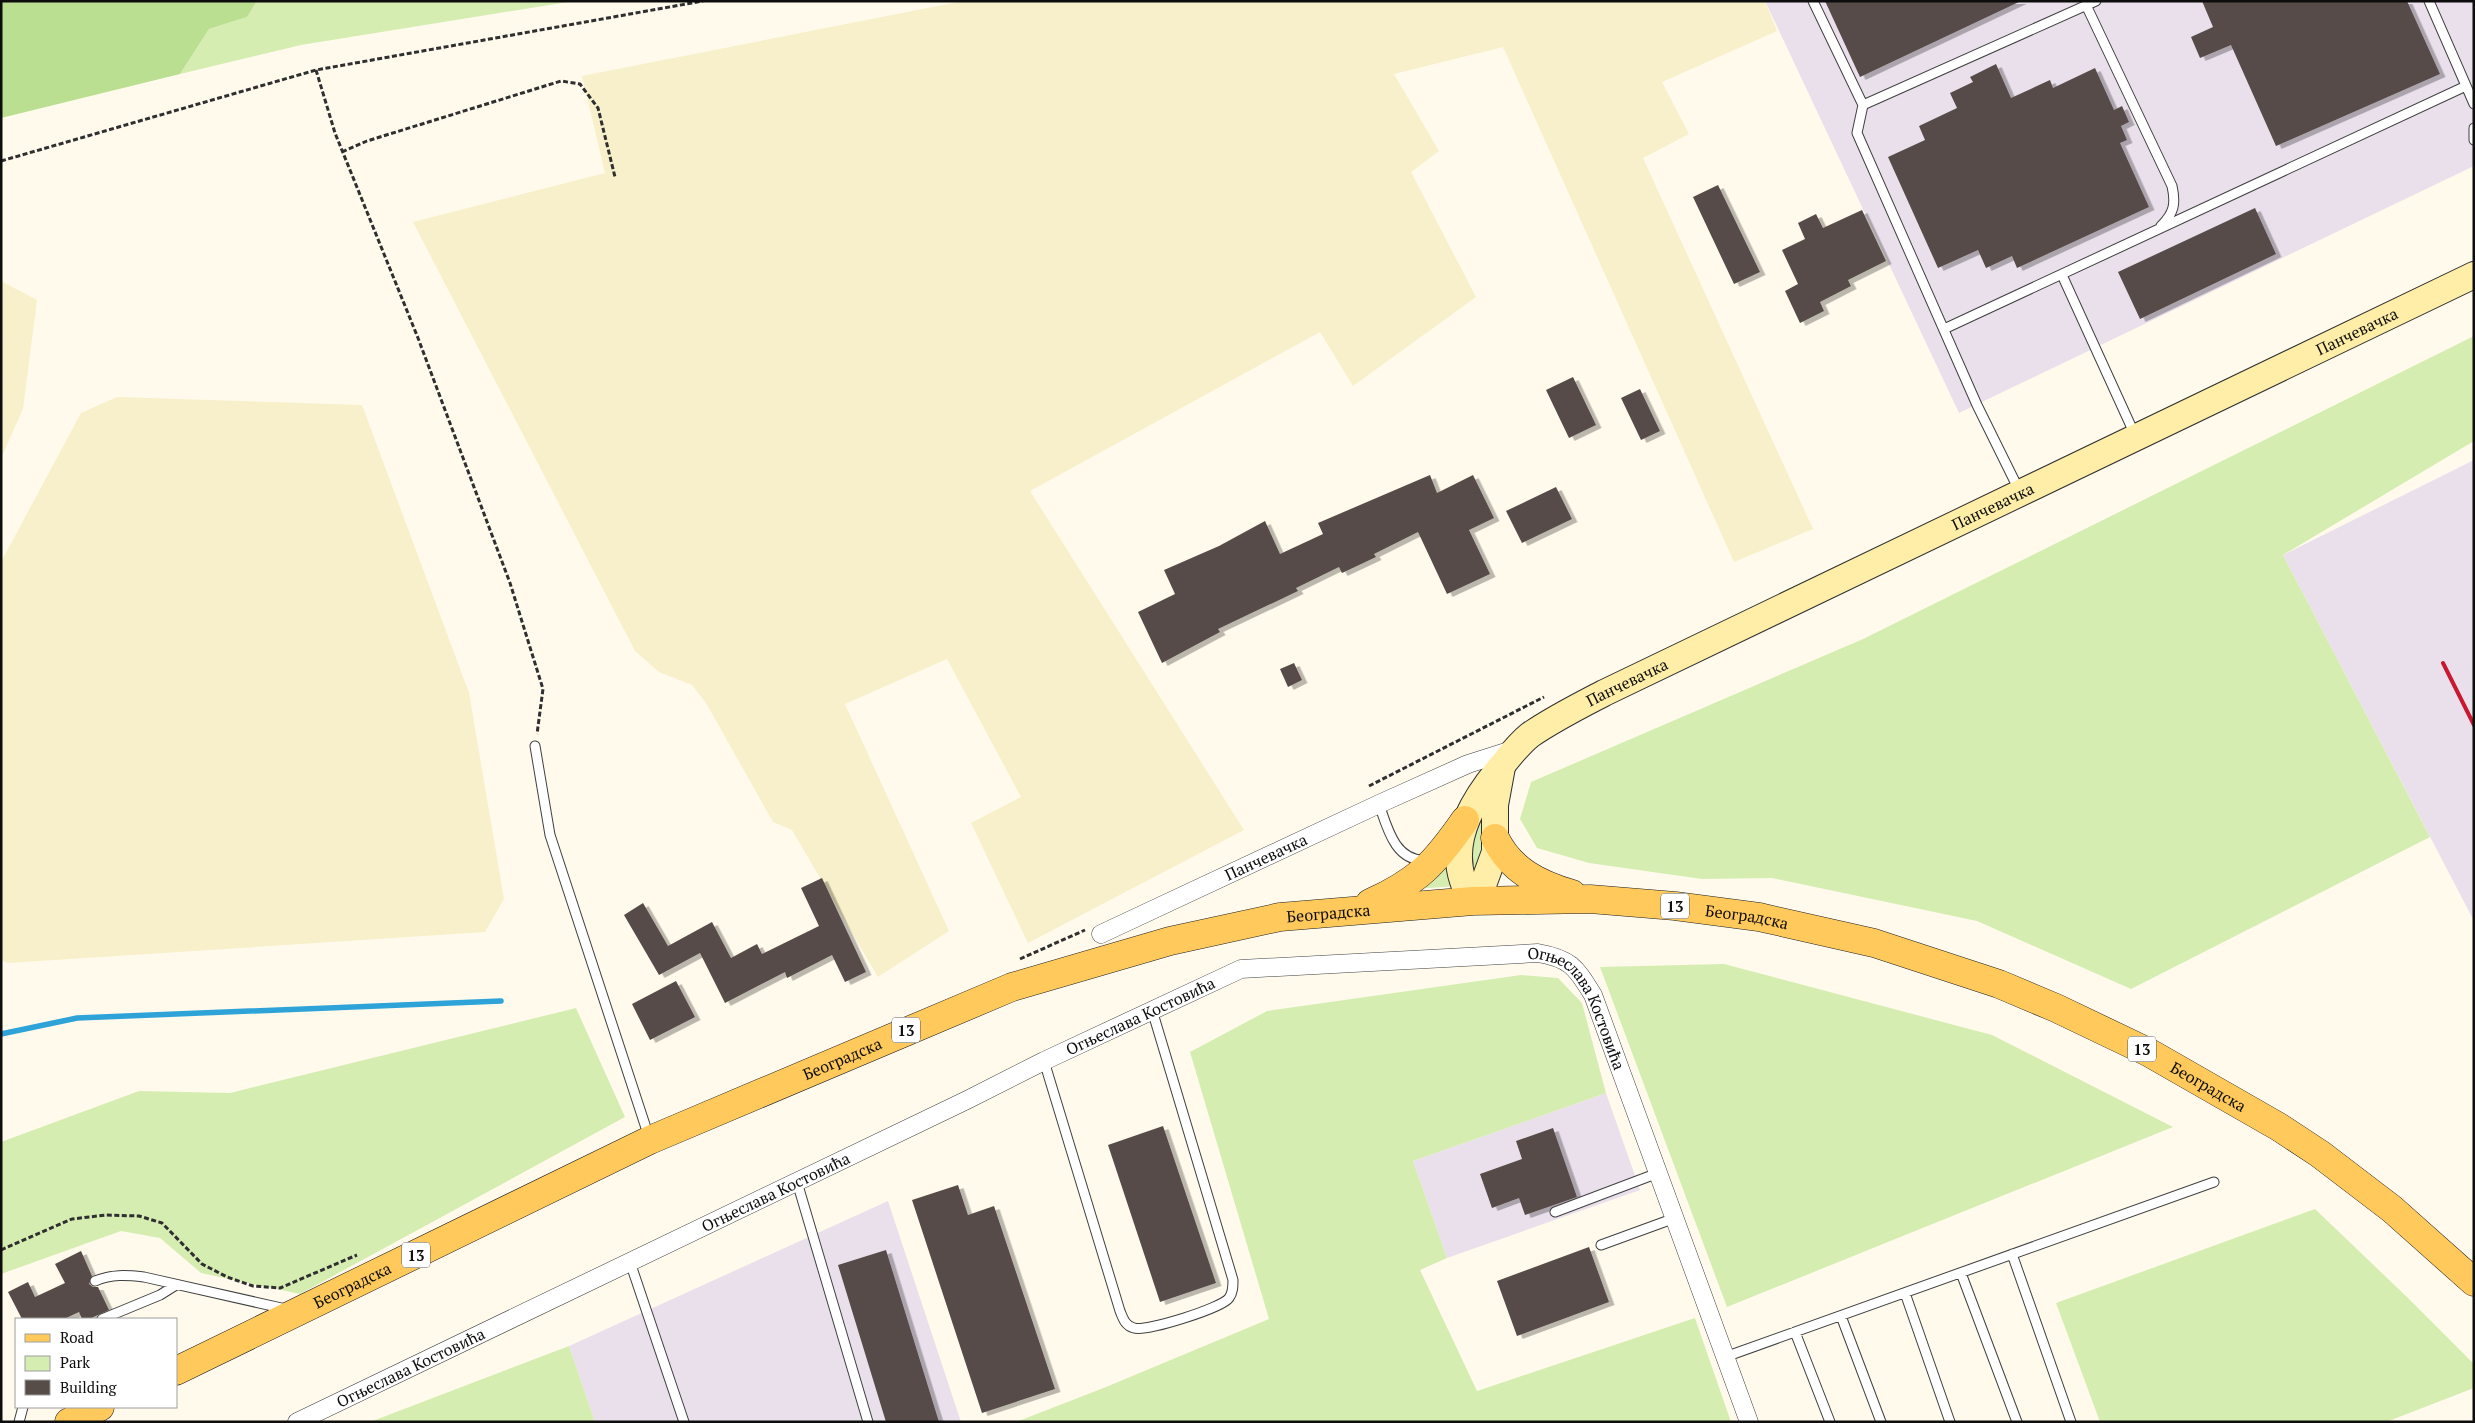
<svg xmlns="http://www.w3.org/2000/svg" width="2475" height="1423" font-family="'PT Serif',serif">
	<style>
		.industrial { fill: #eae0ec }
		.farmland { fill: #f7f0ca }
		.green { fill: #d6edb2 }
		.forest { fill: #badf90 }
		.lines { fill: none; stroke-linecap: round; stroke-linejoin: round }
		.stream { stroke: #2da3d8; stroke-width: 5.5 }
		.building { fill: #564c48; filter: url(#shadow) }
		.lane-casing { stroke: #404040; stroke-width: 11 }
		.street-casing { stroke: #404040; stroke-width: 19 }
		.secondary-casing { stroke: #2f2f2f; stroke-width: 28 }
		.primary-casing { stroke: #1e1e1e; stroke-width: 29 }
		.path { stroke: #2f2f2f; stroke-width: 3; stroke-dasharray: 5 2.5; stroke-linecap: butt }
		.lane { stroke: #fff; stroke-width: 9 }
		.street { stroke: #fff; stroke-width: 18 }
		.secondary { stroke: #ffeea7; stroke-width: 26 }
		.primary { stroke: #ffc95c; stroke-width: 28 }
		.rail { stroke: #c81931; stroke-width: 4 }
		.labels { text-anchor: middle; dominant-baseline: central; stroke-width: 5; stroke-linejoin: round; paint-order: stroke }
		.shield { fill: #fff; stroke: #565656; stroke-width: 1 }
		.shield-label { font-size: 15px; font-weight: bold; fill: #0d0d0d }
		.street-label { font-size: 16px; fill: #0d0d0d; stroke: #fff }
	</style>
	<defs>
		<filter id="shadow"><feDropShadow dx="5.5" dy="3" stdDeviation="0" flood-color="#0004"/></filter>
	</defs>
	<rect width="100%" height="100%" fill="#fffaec"/>
	<path class="industrial" d="M 1765,1 L 2474,1 L 2474,166 L 1959,413 Z
		M 2474,460 L 2474,921 L 2283,555 Z
		M 1606,1093 L 1640,1190 L 1447,1258 L 1413,1161 Z
		M 888,1201 L 961,1422 L 595,1422 L 569,1346 Z"/>
	<path class="farmland" d="M 963,1 L 1765,1 L 1777,31 L 1662,82 L 1689,134 L 1643,158 L 1813,529 L 1734,562 L 1503,47 L 1394,74 L 1439,151 L 1411,172 L 1476,297 L 1353,386 L 1320,332 L 1030,491 L 1244,830 L 1028,943 L 971,823 L 1021,797 L 947,659 L 845,704 L 949,931 L 878,977 L 792,830 L 773,822 L 706,703 L 692,685 L 659,672 L 635,651 L 413,222 L 605,173 L 582,76 Z
		M 1,281 L 37,300 L 23,409 L 1,458 Z
		M 117,397 L 362,405 L 469,693 L 504,899 L 485,932 L 8,963 L 1,960 L 1,562 L 81,413 Z"/>
	<path class="green" d="M 257,1 L 574,1 L 301,45 L 180,74 L 209,29 L 247,17 Z
		M 2474,336 L 2474,441 L 2283,555 L 2430,837 L 2131,989 L 1977,921 L 1772,878 L 1702,879 L 1589,863 L 1537,848 L 1520,819 L 1531,782 L 1863,639 Z
		M 1480,820 L 1487,821 L 1487,844 L 1472,881 L 1469,846 Z
		M 1450,859 L 1458,886 L 1414,889 Z
		M 1724,964 L 1992,1035 L 2173,1127 L 1727,1307 L 1600,967 Z
		M 1521,975 L 1558,978 L 1582,1003 L 1606,1093 L 1413,1161 L 1447,1258 L 1420,1270 L 1477,1391 L 1695,1318 L 1731,1422 L 1016,1422 L 1106,1387 L 1269,1319 L 1190,1052 L 1267,1011 Z
		M 576,1008 L 625,1117 L 300,1294 L 201,1273 L 160,1238 L 121,1231 L 1,1274 L 1,1142 L 139,1091 L 230,1093 Z
		M 2315,1209 L 2408,1298 L 2474,1364 L 2474,1388 L 2386,1422 L 2100,1422 L 2056,1303 Z
		M 569,1346 L 595,1422 L 370,1422 Z"/>
	<path class="forest" d="M 1,1 L 257,1 L 247,17 L 209,29 L 180,74 L 1,118 Z"/>
	<g class="lines">
		<path class="stream" d="M 1,1034 L 77,1018 L 501,1001"/>
	</g>
	<path class="building" d="M 1825,1 L 2021,1 L 1860,77 Z
		M 2202,1 L 2407,1 L 2440,74 L 2276,146 L 2231,45 L 2200,58 L 2191,37 L 2213,27 Z
		M 1996,64 L 2011,98 L 2050,80 L 2053,88 L 2095,68 L 2114,110 L 2122,106 L 2129,122 L 2121,126 L 2127,140 L 2120,143 L 2149,207 L 2017,268 L 2012,256 L 1986,268 L 1978,250 L 1938,268 L 1888,157 L 1925,140 L 1919,126 L 1957,108 L 1950,93 L 1973,82 L 1970,77 Z
		M 1718,185 L 1760,272 L 1734,284 L 1693,197 Z
		M 2255,208 L 2276,254 L 2140,319 L 2118,272 Z
		M 1862,210 L 1886,261 L 1848,280 L 1851,286 L 1820,302 L 1824,311 L 1800,323 L 1785,291 L 1798,284 L 1782,250 L 1805,239 L 1798,223 L 1816,214 L 1823,228 Z
		M 1573,377 L 1596,425 L 1569,438 L 1546,390 Z
		M 1640,389 L 1660,431 L 1641,440 L 1621,398 Z
		M 1430,475 L 1437,493 L 1473,475 L 1494,518 L 1469,530 L 1490,574 L 1447,594 L 1418,532 L 1374,554 L 1376,557 L 1342,573 L 1339,567 L 1296,588 L 1298,591 L 1218,629 L 1220,632 L 1162,663 L 1138,612 L 1175,594 L 1164,570 L 1219,546 L 1265,521 L 1280,554 L 1323,534 L 1318,523 Z
		M 1556,487 L 1572,519 L 1522,543 L 1506,511 Z
		M 1294,663 L 1302,680 L 1288,687 L 1280,669 Z
		M 822,878 L 866,972 L 845,982 L 832,955 L 787,978 L 785,972 L 725,1003 L 700,953 L 659,975 L 624,915 L 643,903 L 668,946 L 712,922 L 731,958 L 757,944 L 762,954 L 819,926 L 801,888 Z
		M 676,981 L 695,1017 L 650,1040 L 632,1004 Z
		M 1163,1126 L 1216,1283 L 1160,1302 L 1108,1145 Z
		M 1553,1128 L 1577,1197 L 1525,1215 L 1519,1198 L 1492,1208 L 1480,1174 L 1522,1159 L 1516,1141 Z
		M 958,1185 L 968,1215 L 994,1206 L 1055,1389 L 982,1413 L 912,1200 Z
		M 1589,1247 L 1609,1302 L 1517,1336 L 1497,1281 Z
		M 886,1250 L 939,1422 L 886,1422 L 838,1265 Z
		M 81,1251 L 92,1276 L 89,1284 L 93,1287 L 98,1287 L 109,1310 L 89,1319 L 82,1319 L 79,1312 L 64,1319 L 22,1319 L 8,1292 L 28,1282 L 35,1297 L 65,1283 L 55,1264 Z"/>
	<g class="lines">
		<defs>
			<path id="lane" d="M 1813,1 L 1863,105 L 1857,133 L 1977,405 L 2019,490
				M 2429,1 L 2474,104
				M 2086,5 L 2172,186 C 2176,204 2174,213 2161,226
				M 1863,105 L 2096,1
				M 2474,128 L 2474,140
				M 2062,275 L 2135,435
				M 1944,329 L 2466,86
				M 535,746 L 550,835 L 649,1137
				M 1379,804 C 1387,827 1395,862 1426,860
				M 1044,1061 L 1120,1311 C 1123,1318 1125,1326 1134,1328 C 1146,1332 1222,1308 1229,1298 C 1233,1293 1233,1286 1233,1280 L 1152,1010
				M 797,1182 L 868,1422
				M 1555,1212 L 1658,1173
				M 1601,1245 L 1675,1218
				M 2012,1254 L 2071,1422
				M 630,1262 L 684,1422
				M 1961,1273 L 2017,1422
				M 95,1281 C 112,1274 126,1275 144,1277 L 286,1309
				M 1905,1293 L 1950,1422
				M 1841,1316 L 1881,1422
				M 102,1319 L 160,1295 L 176,1285
				M 1795,1332 L 1830,1422
				M 1725,1357 L 2214,1182
				M 19,1422 L 23,1407"/>
			<g id="street">
				<path id="s1" d="M 1101,934 L 1379,804 L 1468,764 L 1515,749"/>
				<path id="s2" d="M 297,1422 L 967,1100 L 1044,1061 L 1241,969 L 1538,953 C 1572,959 1576,968 1593,995 L 1749,1422"/>
			</g>
			<g id="secondary">
				<path id="s3" d="M 1473,901 C 1470,895 1465,888 1463,881 C 1448,837 1477,794 1504,763 C 1512,753 1520,743 1530,735 C 1553,719 1579,706 1604,693 L 2474,275"/>
				<path d="M 1473,901 L 1483,885 L 1495,852 L 1495,805 L 1502,767"/>
			</g>
			<g id="primary">
				<path d="M 1495,838 C 1511,871 1539,884 1572,894"/>
				<path d="M 1370,903 C 1419,881 1435,863 1465,820"/>
				<path id="s4" d="M 176,1371 L 650,1140 L 1012,987 L 1170,941 L 1280,917 L 1473,901 L 1590,899 L 1675,906 L 1759,917 L 1874,943 L 1999,984 L 2056,1008 L 2148,1052 L 2279,1127 L 2320,1154 L 2392,1209 L 2474,1282"/>
				<path d="M 69,1422 L 100,1407"/>
			</g>
		</defs>
		<use href="#lane" class="lane-casing"/>
		<use href="#street" class="street-casing"/>
		<use href="#secondary" class="secondary-casing"/>
		<use href="#primary" class="primary-casing"/>
		<path class="path" d="M 316,70 L 335,133 L 418,338 L 510,583 L 543,689 L 537,734
			M 342,152 L 367,141 L 561,81 L 580,84 L 598,108 L 615,177
			M 1,161 L 316,70 L 703,1
			M 1369,786 L 1544,697
			M 1020,959 L 1085,930
			M 1,1250 L 72,1219 L 106,1215 L 139,1216 L 162,1223 L 202,1264 L 227,1277 L 253,1286 L 280,1288 L 357,1255"/>
		<use href="#lane" class="lane"/>
		<use href="#street" class="street"/>
		<use href="#secondary" class="secondary"/>
		<use href="#primary" class="primary"/>
		<path class="rail" d="M 2443,663 L 2474,725"/>
	</g>
	<g class="labels">
		<g class="shield">
			<rect x="1661" y="893.5" width="28" height="25" rx="4"/>
			<rect x="892" y="1017.5" width="28" height="25" rx="4"/>
			<rect x="2128" y="1036.5" width="28" height="25" rx="4"/>
			<rect x="402" y="1242.5" width="28" height="25" rx="4"/>
		</g>
		<g class="shield-label">
			<text x="1675" y="906">13</text>
			<text x="906" y="1030">13</text>
			<text x="2142" y="1049">13</text>
			<text x="416" y="1255">13</text>
		</g>
		<g class="street-label">
			<text stroke="none"><textPath href="#s3" startOffset="1112">Панчевачка</textPath></text>
			<text stroke="none"><textPath href="#s3" startOffset="708">Панчевачка</textPath></text>
			<text stroke="none"><textPath href="#s3" startOffset="302">Панчевачка</textPath></text>
			<text stroke="none"><textPath href="#s1" startOffset="182">Панчевачка</textPath></text>
			<text stroke="none"><textPath href="#s4" startOffset="1246">Београдска</textPath></text>
			<text stroke="none"><textPath href="#s4" startOffset="1666">Београдска</textPath></text>
			<text stroke="none"><textPath href="#s2" startOffset="936">Огњеслава Костовића</textPath></text>
			<text stroke="none"><textPath href="#s2" startOffset="1415">Огњеслава Костовића</textPath></text>
			<text stroke="none"><textPath href="#s4" startOffset="736">Београдска</textPath></text>
			<text stroke="none"><textPath href="#s4" startOffset="2161">Београдска</textPath></text>
			<text stroke="none"><textPath href="#s2" startOffset="531">Огњеслава Костовића</textPath></text>
			<text stroke="none"><textPath href="#s4" startOffset="196">Београдска</textPath></text>
			<text stroke="none"><textPath href="#s2" startOffset="126">Огњеслава Костовића</textPath></text>
		</g>
	</g>
	<rect width="2475" height="1423" fill="none" stroke="#0d0d0d" stroke-width="5"/>
	<rect x="15" y="1318" width="162" height="90" fill="#ffffff" stroke="#9e9e9e"/>
	<rect x="25" y="1334" width="25" height="8" fill="#ffc95c" stroke="#9e9e9e"/>
	<text x="60" y="1343" font-size="15" fill="#0d0d0d">Road</text>
	<rect x="25" y="1356" width="25" height="15" fill="#d6edb2" stroke="#9e9e9e"/>
	<text x="60" y="1368" font-size="15" fill="#0d0d0d">Park</text>
	<rect x="25" y="1380" width="25" height="15" fill="#564c48" stroke="#9e9e9e"/>
	<text x="60" y="1393" font-size="15" fill="#0d0d0d">Building</text>
</svg>
